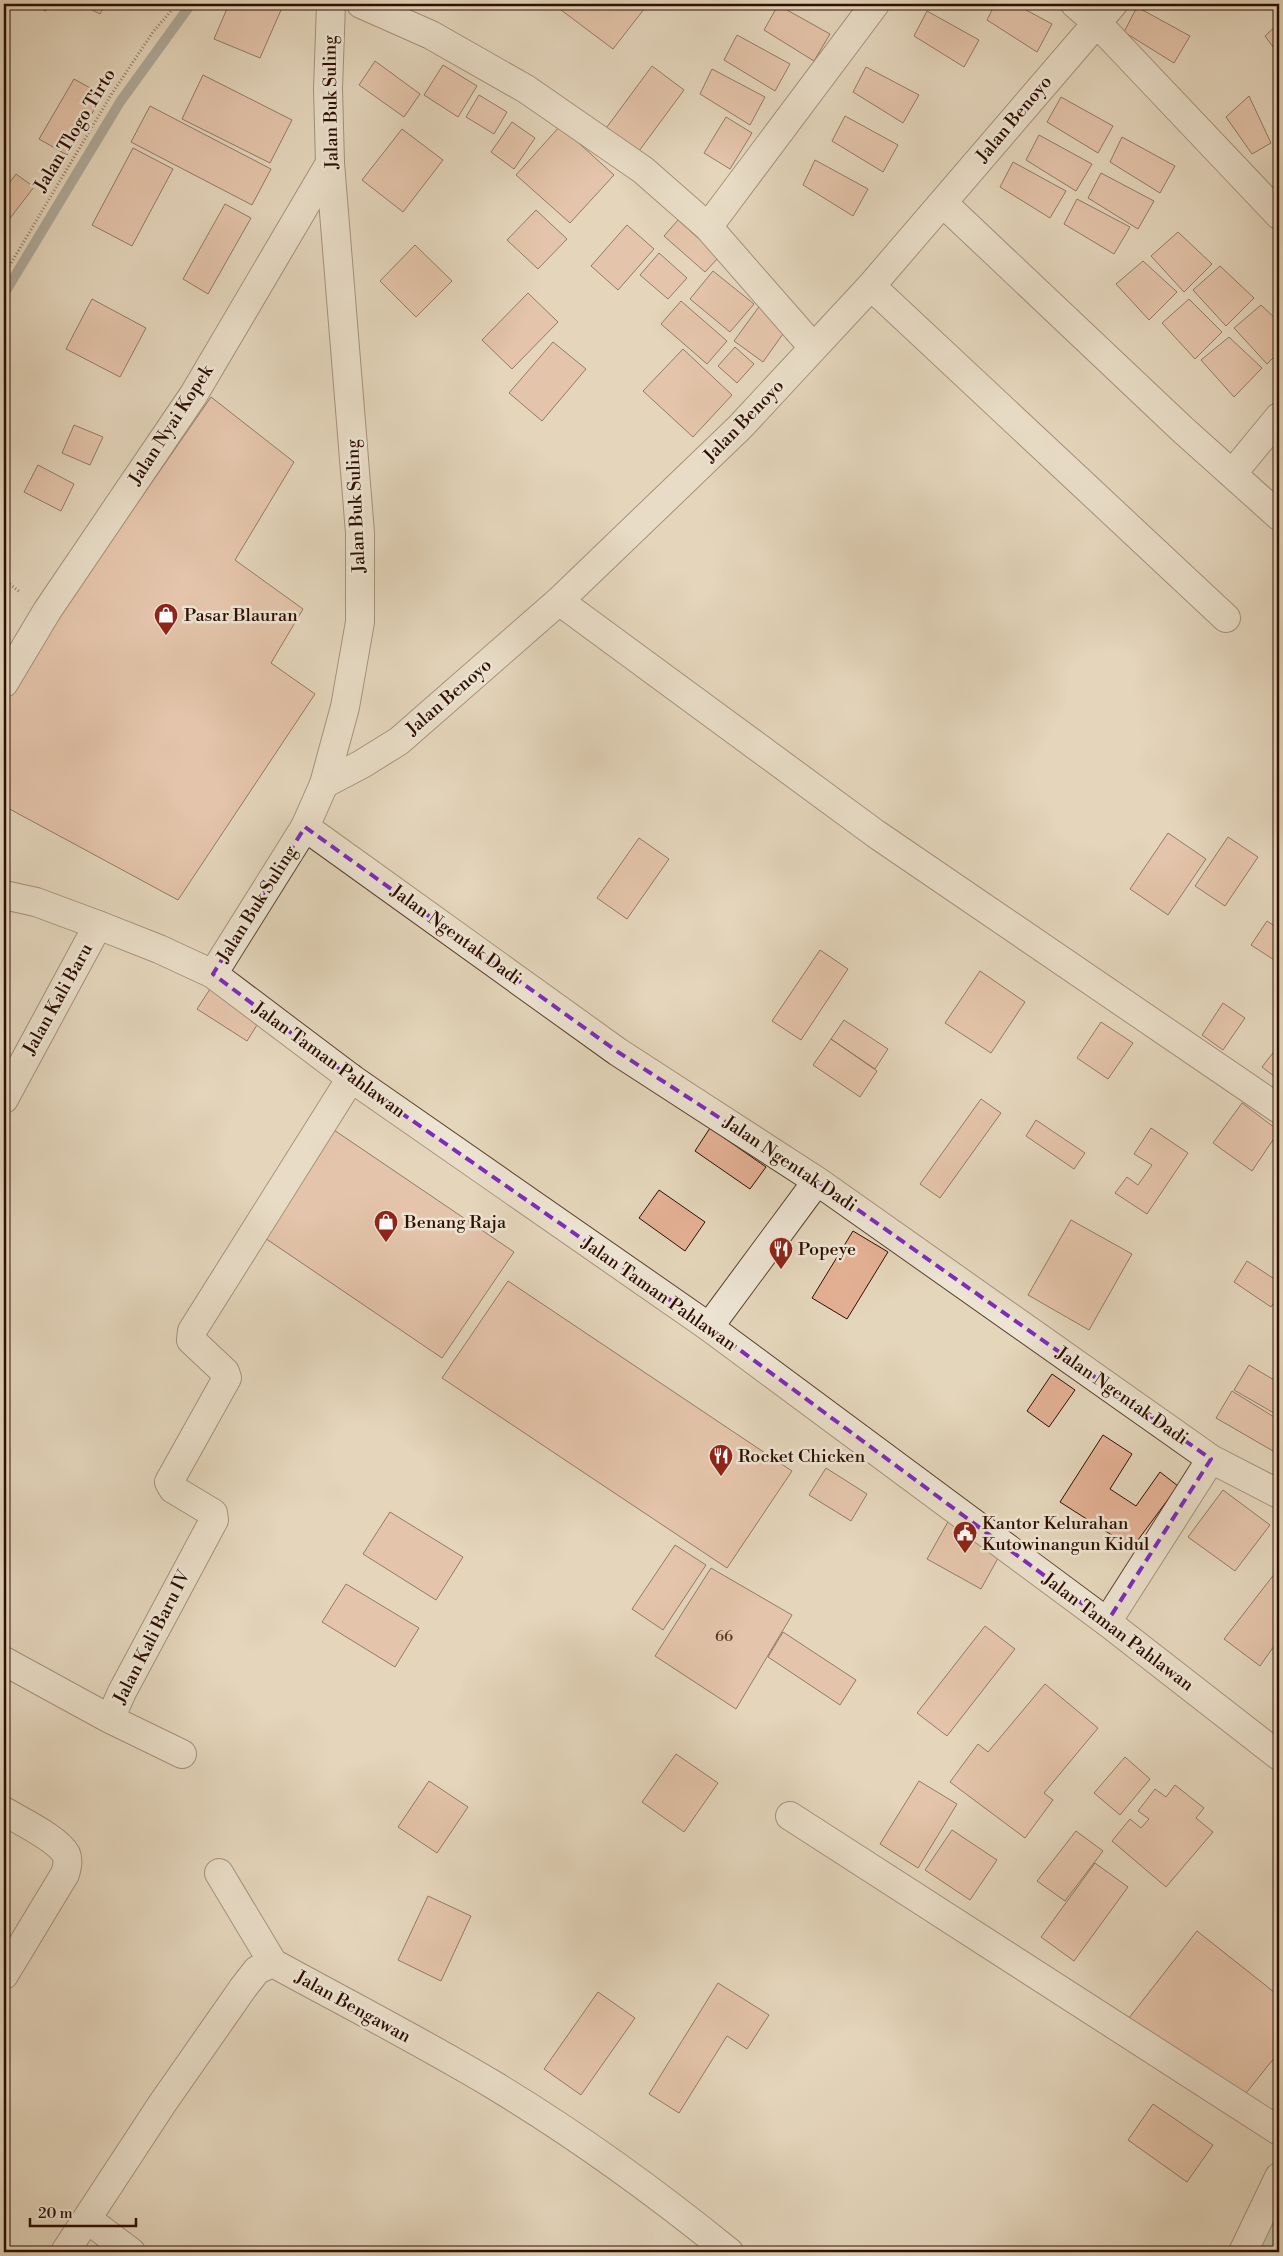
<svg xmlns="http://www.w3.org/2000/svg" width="1283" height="2256" font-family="'Libre Bodoni',serif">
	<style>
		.green { fill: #b0be93; stroke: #6e664a }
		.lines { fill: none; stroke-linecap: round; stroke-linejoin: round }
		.stream { stroke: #6f7370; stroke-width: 10 }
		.building { fill: #e4b095; stroke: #2d0e00 }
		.minor-casing { stroke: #5b402f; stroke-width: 30 }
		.tertiary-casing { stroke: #5b402f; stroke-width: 30 }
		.path { stroke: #2d0e00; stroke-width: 3; stroke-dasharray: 1 2.5; stroke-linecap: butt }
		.minor { stroke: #ede4d3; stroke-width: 28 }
		.tertiary { stroke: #ede4d3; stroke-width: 28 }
		.marked { fill: none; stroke: #7b2cbf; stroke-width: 4; stroke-dasharray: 10 6; stroke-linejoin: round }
		.labels { text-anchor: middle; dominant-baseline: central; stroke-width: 5; stroke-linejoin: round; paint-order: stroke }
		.number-label { font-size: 15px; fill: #5b3625 }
		.street-label { font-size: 18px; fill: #2d0e00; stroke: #ede4d3 }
		.poi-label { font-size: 18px; fill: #2d0e00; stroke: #ede4d3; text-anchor: start }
	</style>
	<rect width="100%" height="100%" fill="#e4d6bb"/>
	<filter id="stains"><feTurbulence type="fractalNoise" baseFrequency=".004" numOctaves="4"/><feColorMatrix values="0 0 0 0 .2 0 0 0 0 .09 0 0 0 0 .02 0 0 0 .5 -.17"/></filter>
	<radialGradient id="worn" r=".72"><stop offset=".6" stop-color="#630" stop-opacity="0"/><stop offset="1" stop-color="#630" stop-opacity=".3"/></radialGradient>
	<path class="green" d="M 1279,2187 L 1279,2252 L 1248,2252 Z"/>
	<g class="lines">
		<path class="stream" d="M 4,294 L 120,102 L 191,4"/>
	</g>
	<path class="building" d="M 31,4 L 49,4 L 46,11 Z
		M 80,4 L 106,4 L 100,14 Z
		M 229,4 L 266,4 L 281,10 L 260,58 L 214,39 Z
		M 553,4 L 648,4 L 613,49 Z
		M 995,4 L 1015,4 L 1052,24 L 1037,52 L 987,20 Z
		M 778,5 L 830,34 L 814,61 L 764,30 Z
		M 1137,7 L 1190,36 L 1174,63 L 1124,32 Z
		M 927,11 L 979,40 L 964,67 L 914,36 Z
		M 1279,23 L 1279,55 L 1265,36 Z
		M 737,35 L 790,64 L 775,91 L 724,60 Z
		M 375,61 L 420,94 L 404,117 L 359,85 Z
		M 443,65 L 477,86 L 458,117 L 424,95 Z
		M 652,66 L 684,90 L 636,155 L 604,131 Z
		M 866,67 L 919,95 L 903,123 L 853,92 Z
		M 712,69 L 765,97 L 750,125 L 700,94 Z
		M 203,75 L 292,120 L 270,163 L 182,119 Z
		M 74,79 L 103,95 L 67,155 L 39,139 Z
		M 479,95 L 507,112 L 494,134 L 466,117 Z
		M 1249,96 L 1271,143 L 1252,154 L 1226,117 Z
		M 1061,97 L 1113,126 L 1098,153 L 1047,122 Z
		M 150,106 L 271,169 L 252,205 L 131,142 Z
		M 845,116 L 898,145 L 883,172 L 832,141 Z
		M 726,117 L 752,133 L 730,169 L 704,153 Z
		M 512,122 L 535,138 L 514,169 L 491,152 Z
		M 560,126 L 614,175 L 570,223 L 516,175 Z
		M 402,129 L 443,160 L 403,212 L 362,180 Z
		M 1039,135 L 1092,164 L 1076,191 L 1026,160 Z
		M 1122,137 L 1175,166 L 1160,193 L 1110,162 Z
		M 133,148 L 173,169 L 132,246 L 92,225 Z
		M 815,160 L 868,189 L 853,216 L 803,185 Z
		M 1013,162 L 1066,191 L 1050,218 L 1000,187 Z
		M 1101,173 L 1154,201 L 1138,229 L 1088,198 Z
		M 16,174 L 34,187 L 4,226 L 4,190 Z
		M 1077,199 L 1130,227 L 1114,254 L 1064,224 Z
		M 225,204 L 251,218 L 208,294 L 183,279 Z
		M 536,210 L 567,239 L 538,269 L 507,240 Z
		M 678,220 L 719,257 L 705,272 L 664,236 Z
		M 627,225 L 654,249 L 618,290 L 591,266 Z
		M 1178,232 L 1212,264 L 1184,292 L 1151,256 Z
		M 415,245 L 452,281 L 416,317 L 380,281 Z
		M 659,253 L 687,278 L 668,299 L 640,275 Z
		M 1143,261 L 1177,292 L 1149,320 L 1116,284 Z
		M 1220,266 L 1254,298 L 1226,326 L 1193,290 Z
		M 713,271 L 754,304 L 730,332 L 690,299 Z
		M 528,293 L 558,322 L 512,369 L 482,340 Z
		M 92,299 L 146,328 L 120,377 L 66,349 Z
		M 1189,299 L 1222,332 L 1195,359 L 1162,323 Z
		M 681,301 L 727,341 L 707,364 L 661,324 Z
		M 761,304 L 790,324 L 763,362 L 734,341 Z
		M 1261,305 L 1279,322 L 1279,352 L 1267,364 L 1234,328 Z
		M 1229,337 L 1262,368 L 1234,397 L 1201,360 Z
		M 553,342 L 586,369 L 542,421 L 509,393 Z
		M 735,347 L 754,364 L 737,383 L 718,366 Z
		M 683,349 L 732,395 L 693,437 L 643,391 Z
		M 211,397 L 294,462 L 235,560 L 303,609 L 271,663 L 315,694 L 178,900 L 4,806 L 4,696 Z
		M 74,425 L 103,437 L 90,465 L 62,453 Z
		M 38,465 L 74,484 L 61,511 L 24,492 Z
		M 1168,833 L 1206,859 L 1168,915 L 1130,889 Z
		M 1228,837 L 1258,857 L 1225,906 L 1195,886 Z
		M 639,838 L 669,859 L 627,919 L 597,898 Z
		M 1267,921 L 1279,929 L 1279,963 L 1251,945 Z
		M 820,950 L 848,969 L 801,1040 L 772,1021 Z
		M 980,971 L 1025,1002 L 991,1053 L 945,1023 Z
		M 212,986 L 262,1017 L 247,1041 L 197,1009 Z
		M 1223,1003 L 1245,1018 L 1223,1050 L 1202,1035 Z
		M 844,1020 L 888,1049 L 875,1069 L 831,1039 Z
		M 1101,1022 L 1133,1043 L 1108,1079 L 1077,1058 Z
		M 831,1039 L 877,1071 L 860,1097 L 813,1065 Z
		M 1279,1045 L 1279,1080 L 1262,1067 Z
		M 981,1099 L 1001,1113 L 940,1198 L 920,1184 Z
		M 1242,1103 L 1279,1131 L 1252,1171 L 1213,1143 Z
		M 1036,1120 L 1085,1153 L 1074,1169 L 1026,1136 Z
		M 331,1128 L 514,1252 L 442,1358 L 259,1234 Z
		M 710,1128 L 766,1167 L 750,1189 L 695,1151 Z
		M 1151,1128 L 1188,1153 L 1147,1214 L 1115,1193 L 1127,1177 L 1138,1185 L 1152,1165 L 1134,1154 Z
		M 659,1190 L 705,1222 L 685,1251 L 639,1218 Z
		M 1071,1220 L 1132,1254 L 1089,1330 L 1028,1295 Z
		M 853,1231 L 888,1252 L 847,1319 L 812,1298 Z
		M 1247,1261 L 1279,1282 L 1279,1295 L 1271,1307 L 1234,1282 Z
		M 508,1281 L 792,1471 L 727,1568 L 442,1378 Z
		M 1249,1365 L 1279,1383 L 1279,1416 L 1234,1390 Z
		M 1052,1374 L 1075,1390 L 1049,1427 L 1027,1411 Z
		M 1232,1391 L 1279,1420 L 1279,1440 L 1273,1451 L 1216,1418 Z
		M 1103,1435 L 1132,1454 L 1110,1489 L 1136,1506 L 1160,1472 L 1178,1486 L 1132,1548 L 1060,1502 Z
		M 826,1468 L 867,1494 L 851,1521 L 809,1495 Z
		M 1223,1490 L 1270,1525 L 1235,1571 L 1188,1537 Z
		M 390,1512 L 463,1557 L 436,1600 L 363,1554 Z
		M 949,1520 L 1003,1549 L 981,1589 L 927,1559 Z
		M 675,1545 L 706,1565 L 663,1630 L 632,1609 Z
		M 711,1568 L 792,1615 L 736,1709 L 655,1656 Z
		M 1279,1568 L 1279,1639 L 1260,1666 L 1224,1639 Z
		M 346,1584 L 419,1628 L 395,1667 L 322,1622 Z
		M 985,1626 L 1015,1649 L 947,1736 L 917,1713 Z
		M 783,1632 L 856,1680 L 840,1705 L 768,1657 Z
		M 1045,1684 L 1098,1728 L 1044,1793 L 1053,1800 L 1025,1838 L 950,1782 L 978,1744 L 988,1752 Z
		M 676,1754 L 718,1783 L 684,1832 L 642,1802 Z
		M 1125,1757 L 1150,1779 L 1120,1815 L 1094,1793 Z
		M 429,1781 L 468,1807 L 437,1853 L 398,1827 Z
		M 919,1781 L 957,1804 L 918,1868 L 880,1844 Z
		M 1175,1785 L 1204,1808 L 1196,1818 L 1213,1832 L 1166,1887 L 1112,1841 L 1130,1819 L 1141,1828 L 1149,1819 L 1138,1811 L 1155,1789 L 1166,1797 Z
		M 952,1830 L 997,1860 L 970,1900 L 925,1870 Z
		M 1076,1831 L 1103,1851 L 1065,1901 L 1037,1881 Z
		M 1095,1863 L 1128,1887 L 1074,1961 L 1041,1937 Z
		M 428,1896 L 471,1916 L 441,1981 L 398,1960 Z
		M 1197,1931 L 1279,1996 L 1279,2052 L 1238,2103 L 1129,2018 Z
		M 718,1983 L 769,2015 L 747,2049 L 727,2036 L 679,2113 L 649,2094 Z
		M 598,1992 L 635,2018 L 581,2095 L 544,2069 Z
		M 1153,2104 L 1213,2145 L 1187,2182 L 1128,2140 Z"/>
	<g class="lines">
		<defs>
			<path id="minor" d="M 361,4 L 431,35 L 526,89 L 643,170 L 708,227 L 813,347
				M 1075,4 L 1097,23 L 1279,215
				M 943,203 L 1182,429 L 1279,516
				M 708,227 L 875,4
				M 871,286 L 1226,618
				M 1232,474 L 1279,417
				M 559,601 L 876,834 L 1279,1109
				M 4,683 L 47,611 L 194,394 L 330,163
				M 324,784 L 362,764 L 399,741 L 559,601 L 740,427 L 871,286 L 1113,4
				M 305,827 L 618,1052 L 817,1181 L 1211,1459 L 1279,1494
				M 4,1099 L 98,925
				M 709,1327 L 817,1181
				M 1107,1622 L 1211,1459
				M 4,1661 L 110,1719 L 122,1692 L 214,1520 L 213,1513 L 173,1489 L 169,1482 L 227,1378 L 225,1372 L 191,1340 L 192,1331 L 351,1078
				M 110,1719 L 182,1754
				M 4,1811 C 20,1821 57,1838 66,1854 C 69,1861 67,1868 65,1874 L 4,1975
				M 790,1816 L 1279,2131
				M 219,1873 L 273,1963
				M 87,2219 L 131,2252
				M 65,2252 L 162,2104 L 243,1988 L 257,1970 L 273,1963 C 346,2003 420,2041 492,2084 C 575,2134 654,2191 729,2252"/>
			<path id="tertiary" d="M 4,895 L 36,902 L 98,925 L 159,949 L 213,974 L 351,1078 L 709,1327 L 1107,1622 L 1279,1756
				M 213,974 L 305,827 L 324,784 L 345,707 L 360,622 L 360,533 L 330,163 L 328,89 L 331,4
				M 1243,2252 L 1279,2177"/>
		</defs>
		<use href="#minor" class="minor-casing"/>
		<use href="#tertiary" class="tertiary-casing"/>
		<path class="path" d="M 4,275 L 111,95 L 153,32 L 177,4
			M 4,580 L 20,592"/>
		<use href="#minor" class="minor"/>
		<use href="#tertiary" class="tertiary"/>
	</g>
	<path d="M0 0H1283V2256H0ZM 305,827 L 618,1052 L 817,1181 L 1211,1459 L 1107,1622 L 709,1327 L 351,1078 L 213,974 Z" fill="#e4d6bb" fill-opacity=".55" fill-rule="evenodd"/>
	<path class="marked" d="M 305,827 L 618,1052 L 817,1181 L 1211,1459 L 1107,1622 L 709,1327 L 351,1078 L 213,974 Z"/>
	<defs>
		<symbol id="shop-pin" viewBox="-11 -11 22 30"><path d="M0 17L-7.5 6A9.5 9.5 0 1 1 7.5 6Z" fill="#8f2418" stroke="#ede4d3"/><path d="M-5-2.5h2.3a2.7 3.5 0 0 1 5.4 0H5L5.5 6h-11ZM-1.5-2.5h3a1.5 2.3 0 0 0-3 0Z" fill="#fff"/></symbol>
		<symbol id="restaurant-pin" viewBox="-11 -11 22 30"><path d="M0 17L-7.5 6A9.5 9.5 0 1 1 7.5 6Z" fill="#8f2418" stroke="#ede4d3"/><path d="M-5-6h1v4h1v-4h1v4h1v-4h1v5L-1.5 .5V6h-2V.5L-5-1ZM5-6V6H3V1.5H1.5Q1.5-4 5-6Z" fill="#fff"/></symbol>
		<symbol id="civic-pin" viewBox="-11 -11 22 30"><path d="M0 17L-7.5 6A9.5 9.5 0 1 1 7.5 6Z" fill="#8f2418" stroke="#ede4d3"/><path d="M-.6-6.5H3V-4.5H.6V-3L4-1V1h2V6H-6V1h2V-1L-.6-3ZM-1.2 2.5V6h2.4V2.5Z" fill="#fff"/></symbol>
	</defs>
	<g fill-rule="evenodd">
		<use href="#shop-pin" x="152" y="601" width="28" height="38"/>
		<use href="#shop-pin" x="372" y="1208" width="28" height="38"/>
		<use href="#restaurant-pin" x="767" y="1235" width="28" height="38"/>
		<use href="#restaurant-pin" x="707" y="1442" width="28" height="38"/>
		<use href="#civic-pin" x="951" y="1519" width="28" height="38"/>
	</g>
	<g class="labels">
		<g class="number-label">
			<text x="724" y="1636">66</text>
		</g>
		<g class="street-label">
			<text transform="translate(331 102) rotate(-91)">Jalan Buk Suling</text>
			<text transform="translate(1014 119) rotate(-50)">Jalan Benoyo</text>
			<text transform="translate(75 130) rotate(-59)">Jalan Tlogo Tirto</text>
			<text transform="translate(744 421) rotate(-46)">Jalan Benoyo</text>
			<text transform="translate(171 425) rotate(-57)">Jalan Nyai Kopek</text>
			<text transform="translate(356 506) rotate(-93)">Jalan Buk Suling</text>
			<text transform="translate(449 697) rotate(-41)">Jalan Benoyo</text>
			<text transform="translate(257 904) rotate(-58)">Jalan Buk Suling</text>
			<text transform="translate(456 935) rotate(36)">Jalan Ngentak Dadi</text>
			<text transform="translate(58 999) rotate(-61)">Jalan Kali Baru</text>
			<text transform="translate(329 1060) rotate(36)">Jalan Taman Pahlawan</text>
			<text transform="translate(790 1164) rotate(34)">Jalan Ngentak Dadi</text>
			<text transform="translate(659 1294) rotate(35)">Jalan Taman Pahlawan</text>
			<text transform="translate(1122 1396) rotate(35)">Jalan Ngentak Dadi</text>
			<text transform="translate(1118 1632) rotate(37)">Jalan Taman Pahlawan</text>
			<text transform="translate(152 1637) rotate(-63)">Jalan Kali Baru IV</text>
			<text transform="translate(353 2007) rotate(29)">Jalan Bengawan</text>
		</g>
		<g class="poi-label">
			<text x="184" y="615">Pasar Blauran</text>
			<text x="404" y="1222">Benang Raja</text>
			<text x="798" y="1249">Popeye</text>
			<text x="738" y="1456">Rocket Chicken</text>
			<text x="982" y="1523">Kantor Kelurahan<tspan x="982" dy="21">Kutowinangun Kidul</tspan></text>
		</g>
	</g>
	<rect width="1283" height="2256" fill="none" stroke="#e4d6bb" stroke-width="20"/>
	<rect x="5" y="5" width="1273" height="2246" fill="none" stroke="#2d0e00" stroke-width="2.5"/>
	<rect x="10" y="10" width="1263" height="2236" fill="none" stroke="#2d0e00"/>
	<path d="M30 2218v8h106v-8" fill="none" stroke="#2d0e00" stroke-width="2.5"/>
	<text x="38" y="2218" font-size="15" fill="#2d0e00" stroke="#ede4d3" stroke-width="4" paint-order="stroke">20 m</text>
	<rect width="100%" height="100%" filter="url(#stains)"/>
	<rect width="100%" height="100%" fill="url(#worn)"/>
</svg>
